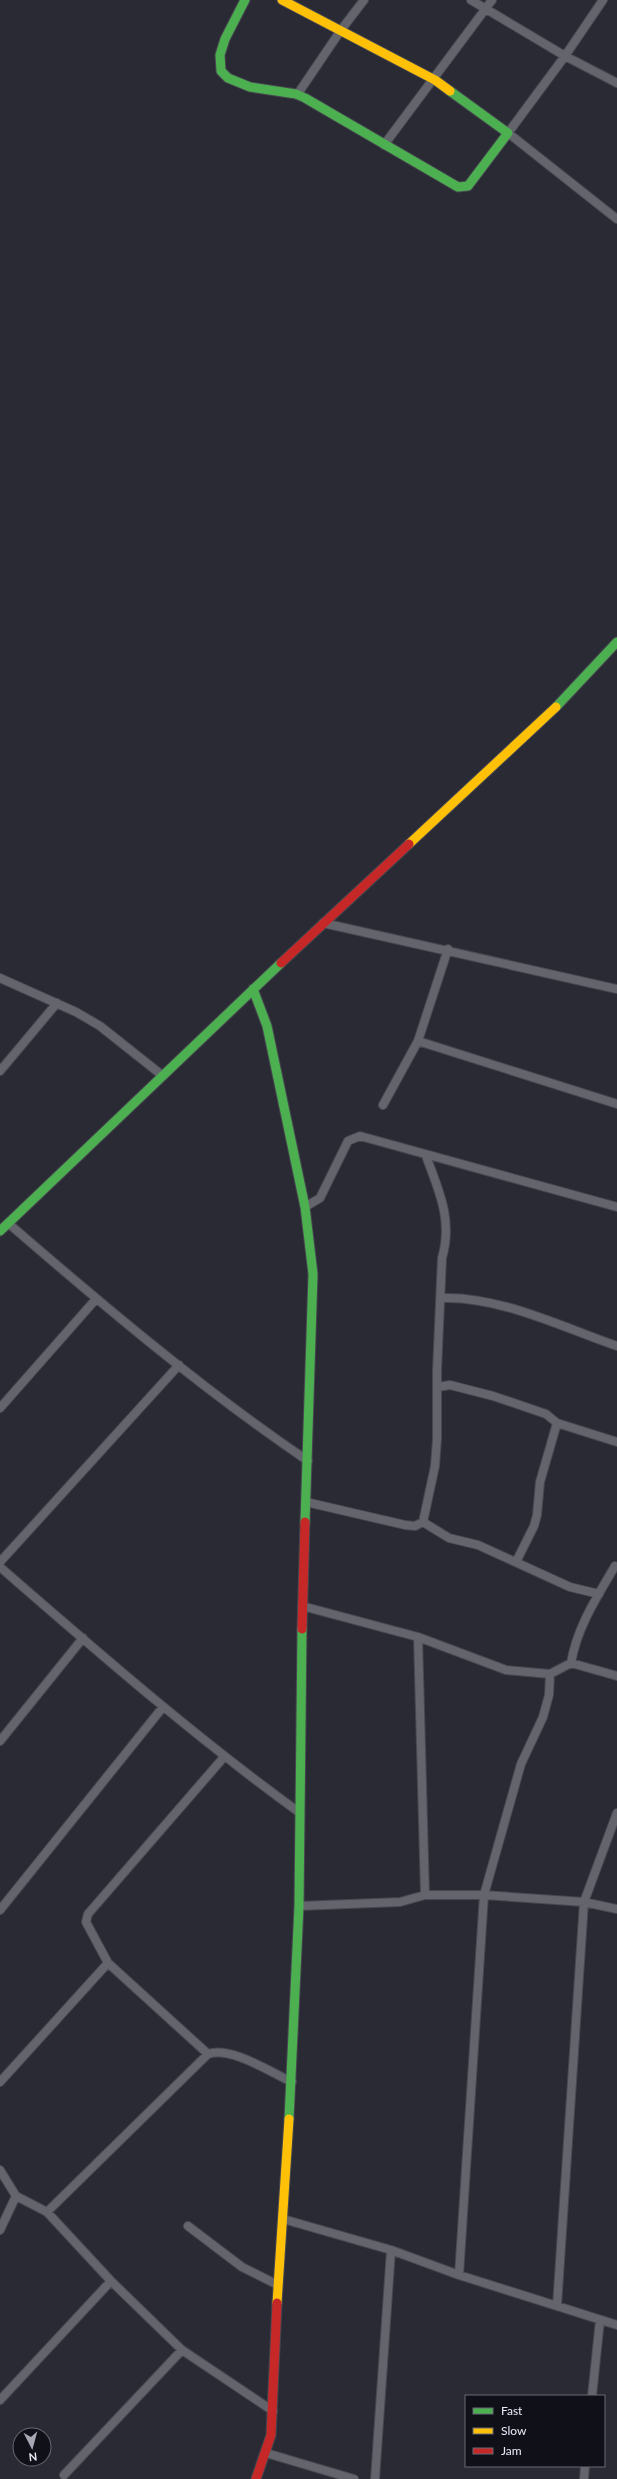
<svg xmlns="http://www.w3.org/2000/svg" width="617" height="2479" font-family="Lato,sans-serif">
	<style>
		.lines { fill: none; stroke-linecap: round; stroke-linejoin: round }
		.street-casing { stroke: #474750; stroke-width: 10 }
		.fast-casing { stroke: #474750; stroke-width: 11 }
		.slow-casing { stroke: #474750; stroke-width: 11 }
		.jam-casing { stroke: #474750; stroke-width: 11 }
		.street { stroke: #64656c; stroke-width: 8 }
		.fast { stroke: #4caf50; stroke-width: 9 }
		.slow { stroke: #ffc107; stroke-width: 9 }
		.jam { stroke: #c62828; stroke-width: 9 }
	</style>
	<rect width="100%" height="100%" fill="#2a2a35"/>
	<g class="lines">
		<defs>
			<path id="street" d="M 471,0 L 565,56 L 617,83
				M 603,0 L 565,56 L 508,133 L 617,219
				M 297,95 L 341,30 L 364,0
				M 384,145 L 492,0
				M 323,923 L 617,989
				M 0,978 L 76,1012 L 100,1026 L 163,1076
				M 418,1041 L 617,1104
				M 0,1071 L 57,1003
				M 383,1105 L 418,1041 L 448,949
				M 305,1207 L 320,1198 L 348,1141 L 360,1136 L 617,1207
				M 8,1223 C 104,1306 202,1389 308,1461
				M 442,1298 C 500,1296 562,1327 617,1346
				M 438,1387 L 450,1385 L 493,1396 L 546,1414 L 557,1423 L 617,1442
				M 0,1408 L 96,1299
				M 306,1502 L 405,1525 L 415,1526 L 423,1522 L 435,1466 L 437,1439 L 437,1371 L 442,1258 C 453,1220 439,1191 426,1156
				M 423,1522 L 449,1538 L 478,1545 L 570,1587 L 599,1594
				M 0,1562 L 179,1365
				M 516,1562 L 534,1526 L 537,1515 L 540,1482 L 557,1423
				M 0,1567 C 98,1652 195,1737 300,1813
				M 302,1606 L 418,1637 L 506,1670 L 550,1674 L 571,1663 L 617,1676
				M 418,1637 L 425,1895
				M 571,1663 C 577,1627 597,1597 615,1566
				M 0,1741 L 83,1638
				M 299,1906 L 400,1902 L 425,1895 L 484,1895 L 584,1902 L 617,1909
				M 0,1910 L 163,1707
				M 208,2054 L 108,1963 L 86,1922 L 88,1914 L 224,1757
				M 0,2082 L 108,1963
				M 0,2170 L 16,2196 L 47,2212 L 111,2281 L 182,2350 L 273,2411
				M 47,2212 L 208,2054 C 231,2046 270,2072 292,2082
				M 283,2219 L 391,2250 L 459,2275 L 617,2325
				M 188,2226 L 242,2267 L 278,2285
				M 0,2230 L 16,2196
				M 459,2275 L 484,1895 L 521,1764 L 543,1717 L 549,1695 L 550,1674
				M 557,2306 L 584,1902 L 617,1813
				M 592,2396 L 600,2320
				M 0,2400 L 111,2281
				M 266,2453 L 354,2479
				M 64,2475 L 182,2350
				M 375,2479 L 391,2250
				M 584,2479 L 585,2466"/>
			<path id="fast" d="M 245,0 L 225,39 L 220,55 L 221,71 L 228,78 L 250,87 L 296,94 L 305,98 L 458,187 L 468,186 L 508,133 L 450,91
				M 556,707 L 617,642
				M 253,989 L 267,1026 L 305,1207 L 313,1274 L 305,1522
				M 0,1231 L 281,963
				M 289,2119 L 299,1906 L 302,1629"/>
			<path id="slow" d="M 282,0 L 435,80 L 450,91
				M 409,844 L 556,707
				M 277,2303 L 289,2119"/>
			<path id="jam" d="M 281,963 L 409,844
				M 302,1629 L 305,1522
				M 256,2479 L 271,2435 L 277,2303"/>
		</defs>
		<use href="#street" class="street-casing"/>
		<use href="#fast" class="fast-casing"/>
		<use href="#slow" class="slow-casing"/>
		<use href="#jam" class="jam-casing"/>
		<use href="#street" class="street"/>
		<use href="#fast" class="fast"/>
		<use href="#slow" class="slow"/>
		<use href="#jam" class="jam"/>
	</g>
	<rect x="465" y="2395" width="140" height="72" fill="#101019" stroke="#676872"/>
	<rect x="473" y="2408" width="20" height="6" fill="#4caf50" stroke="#676872"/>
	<text x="501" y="2415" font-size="12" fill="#eaebf8">Fast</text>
	<rect x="473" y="2428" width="20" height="6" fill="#ffc107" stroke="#676872"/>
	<text x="501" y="2435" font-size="12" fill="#eaebf8">Slow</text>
	<rect x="473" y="2448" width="20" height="6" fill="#c62828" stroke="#676872"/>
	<text x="501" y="2455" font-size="12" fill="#eaebf8">Jam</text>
	<g transform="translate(32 2447) rotate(174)"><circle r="19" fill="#101019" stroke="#676872"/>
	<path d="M0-3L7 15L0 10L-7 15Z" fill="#a7a7b4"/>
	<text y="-6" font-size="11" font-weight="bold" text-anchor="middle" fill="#eaebf8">N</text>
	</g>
</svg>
